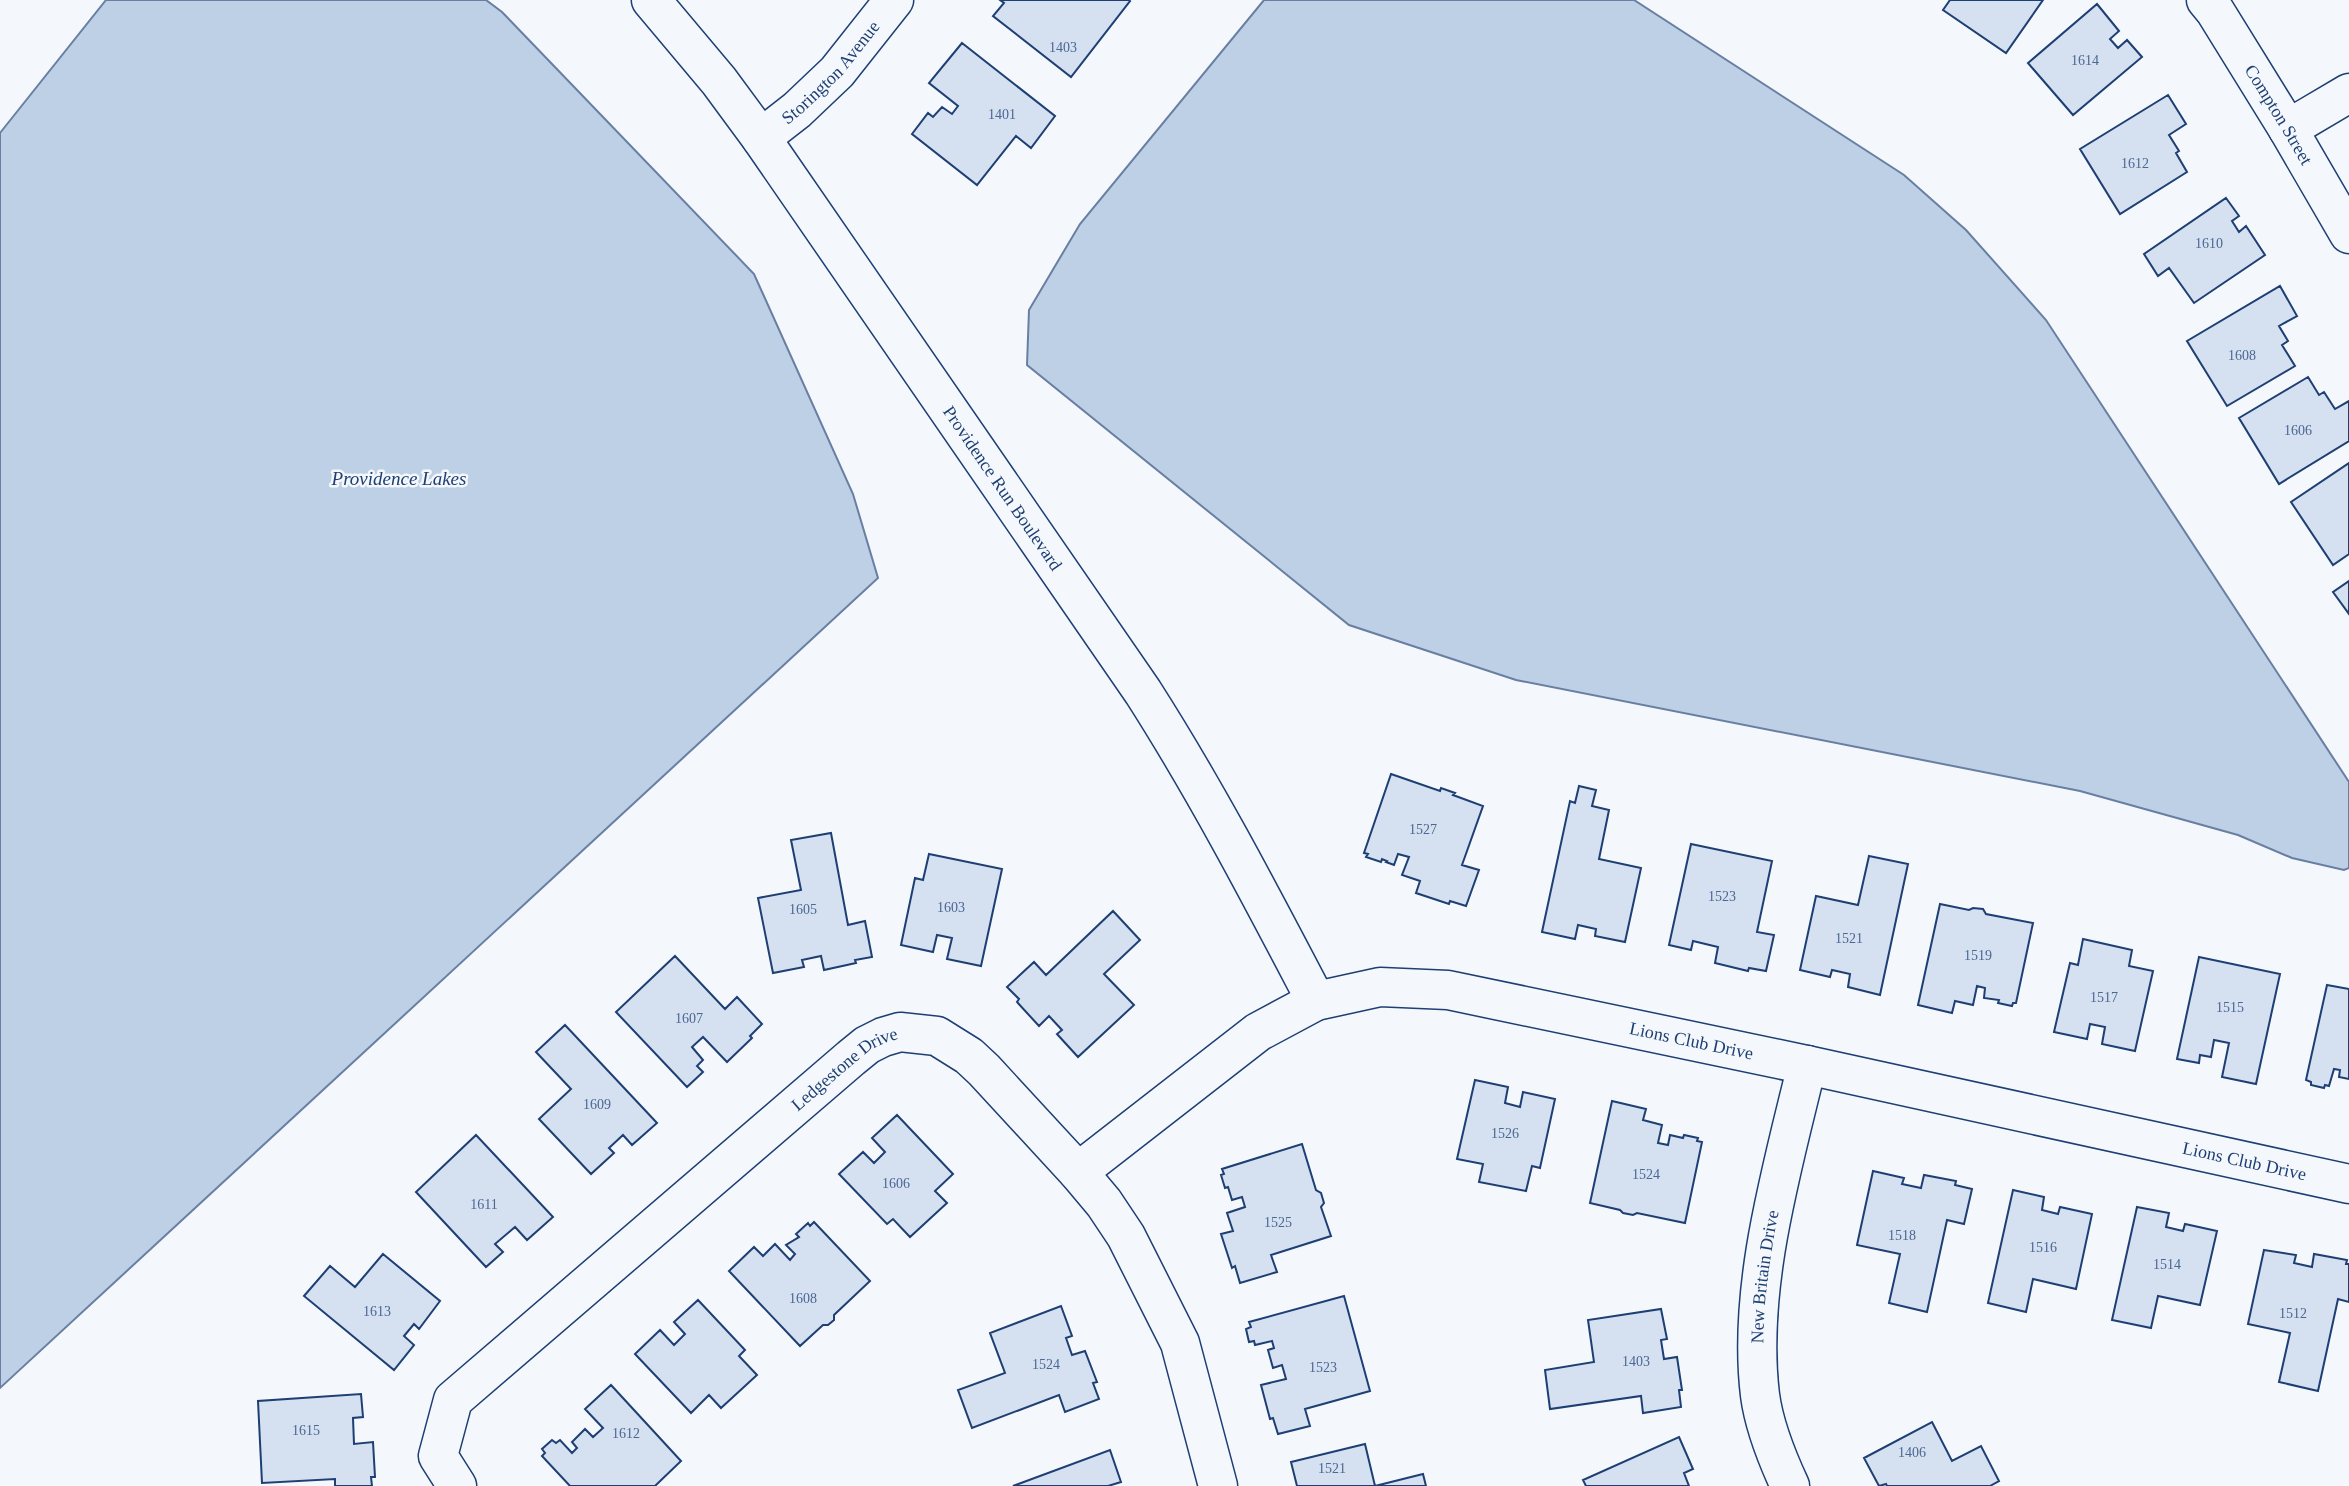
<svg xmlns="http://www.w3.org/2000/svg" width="2349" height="1486" font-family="'Times New Roman',serif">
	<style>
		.water { fill: #bed0e5; stroke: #687fa3; stroke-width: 2 }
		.building { fill: #d5e0f0; stroke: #1d3f73; stroke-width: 2 }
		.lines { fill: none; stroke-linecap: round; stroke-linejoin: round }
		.minor-casing { stroke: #1d3f73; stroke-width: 41 }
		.minor { stroke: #f4f7fb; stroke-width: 38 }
		.labels { text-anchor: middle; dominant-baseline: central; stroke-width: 5; stroke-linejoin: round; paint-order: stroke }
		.number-label { font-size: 14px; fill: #4b6792 }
		.street-label { font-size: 18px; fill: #1d3f73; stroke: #f4f7fb }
		.water-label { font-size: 19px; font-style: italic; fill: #1d3f73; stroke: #f4f7fb }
	</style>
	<rect width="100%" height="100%" fill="#f4f7fb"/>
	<path class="water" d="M 106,0 L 486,0 L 502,12 L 754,274 L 853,494 L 878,578 L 0,1388 L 0,133 Z
		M 1264,0 L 1634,0 L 1904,175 L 1966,230 L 2046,320 L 2349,782 L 2349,868 L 2344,870 L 2292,858 L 2238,835 L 2080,791 L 1516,680 L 1349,625 L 1027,365 L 1029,310 L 1080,224 Z"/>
	<path class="building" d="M 1000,0 L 1129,0 L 1130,1 L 1071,77 L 993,16 L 1004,3 Z
		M 1950,0 L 2043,0 L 2006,53 L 1943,10 Z
		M 2097,4 L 2119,31 L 2110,39 L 2118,48 L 2127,40 L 2142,57 L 2073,115 L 2028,63 Z
		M 962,43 L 1055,116 L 1031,148 L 1016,136 L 977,185 L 912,134 L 928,113 L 933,117 L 942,107 L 952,114 L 958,106 L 929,83 Z
		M 2168,95 L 2186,124 L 2169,135 L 2179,151 L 2176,153 L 2187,172 L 2120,214 L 2080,149 Z
		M 2226,198 L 2239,216 L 2232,221 L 2239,232 L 2246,226 L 2265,255 L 2194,303 L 2169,268 L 2158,276 L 2144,254 Z
		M 2280,286 L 2297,316 L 2279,326 L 2288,341 L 2282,345 L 2295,366 L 2227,406 L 2187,341 Z
		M 2308,377 L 2319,395 L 2324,392 L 2335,409 L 2349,401 L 2349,441 L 2279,484 L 2239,418 Z
		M 2349,463 L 2349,554 L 2333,565 L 2291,502 Z
		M 2349,581 L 2349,614 L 2333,592 Z
		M 1391,774 L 1440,791 L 1441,788 L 1455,793 L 1453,795 L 1483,806 L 1462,865 L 1479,870 L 1466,906 L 1450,901 L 1449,904 L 1416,893 L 1420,881 L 1402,875 L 1409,857 L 1398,854 L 1394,865 L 1386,862 L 1387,861 L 1382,859 L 1381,862 L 1366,857 L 1368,854 L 1364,853 Z
		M 1579,786 L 1596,790 L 1592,806 L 1609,810 L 1599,859 L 1641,868 L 1625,942 L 1595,936 L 1596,929 L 1578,925 L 1575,939 L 1542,932 L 1570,801 L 1575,803 Z
		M 831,833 L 848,925 L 865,921 L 872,957 L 855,960 L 856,963 L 824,970 L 821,956 L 802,960 L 804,967 L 773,973 L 758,898 L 801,890 L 791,840 Z
		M 1691,844 L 1772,861 L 1757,932 L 1774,935 L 1766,971 L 1749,968 L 1748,971 L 1715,963 L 1718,947 L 1693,941 L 1691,950 L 1669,945 Z
		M 929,854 L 1002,869 L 981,966 L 947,959 L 952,938 L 937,935 L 933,952 L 901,945 L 915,878 L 923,880 Z
		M 1869,856 L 1908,864 L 1880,995 L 1848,987 L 1850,974 L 1832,970 L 1830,977 L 1800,970 L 1816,896 L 1858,905 Z
		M 1940,904 L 1969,910 L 1973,908 L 1983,909 L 1986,914 L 2033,923 L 2016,1003 L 2013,1003 L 2012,1006 L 1998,1003 L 1999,1000 L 1984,998 L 1985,988 L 1977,986 L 1973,1005 L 1955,1001 L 1952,1013 L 1918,1005 Z
		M 1113,911 L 1140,940 L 1104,974 L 1134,1005 L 1078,1057 L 1057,1034 L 1062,1030 L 1049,1016 L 1039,1026 L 1017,1002 L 1019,999 L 1007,987 L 1034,962 L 1046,975 Z
		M 2083,939 L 2132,950 L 2129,966 L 2153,971 L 2135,1051 L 2102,1044 L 2105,1027 L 2090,1024 L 2087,1039 L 2054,1032 L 2070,963 L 2078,965 Z
		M 675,956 L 725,1009 L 737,997 L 762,1024 L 750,1036 L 752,1038 L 727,1062 L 703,1037 L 692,1047 L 703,1060 L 697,1066 L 703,1072 L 687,1087 L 616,1012 Z
		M 2199,957 L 2280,974 L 2256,1084 L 2222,1077 L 2229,1043 L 2214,1040 L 2211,1057 L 2200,1055 L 2199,1063 L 2177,1059 Z
		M 2327,985 L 2349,989 L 2349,1079 L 2339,1077 L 2340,1070 L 2334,1069 L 2329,1086 L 2325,1085 L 2324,1088 L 2311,1085 L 2311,1082 L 2306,1080 Z
		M 565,1025 L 657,1123 L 632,1145 L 623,1135 L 609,1148 L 614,1153 L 591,1174 L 539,1119 L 571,1089 L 536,1052 Z
		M 1475,1080 L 1508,1087 L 1505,1103 L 1520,1107 L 1523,1092 L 1555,1099 L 1540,1168 L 1532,1166 L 1526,1191 L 1479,1182 L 1483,1164 L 1457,1159 Z
		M 1612,1101 L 1646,1109 L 1643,1120 L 1662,1125 L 1658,1143 L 1668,1145 L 1670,1135 L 1683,1138 L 1684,1135 L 1698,1138 L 1697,1141 L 1702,1142 L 1685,1223 L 1637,1213 L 1633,1215 L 1623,1213 L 1620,1210 L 1590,1203 Z
		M 897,1115 L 953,1174 L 935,1191 L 947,1203 L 910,1237 L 893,1219 L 887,1224 L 839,1174 L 863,1152 L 874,1163 L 885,1152 L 872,1138 Z
		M 476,1135 L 553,1217 L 527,1240 L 515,1227 L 495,1244 L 503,1252 L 486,1267 L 416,1192 Z
		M 1302,1144 L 1316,1190 L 1321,1193 L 1324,1203 L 1321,1207 L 1331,1236 L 1271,1255 L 1277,1272 L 1240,1283 L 1235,1266 L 1232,1268 L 1221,1234 L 1233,1231 L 1227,1213 L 1245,1207 L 1242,1197 L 1232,1200 L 1228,1187 L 1225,1188 L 1221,1175 L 1224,1174 L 1222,1169 Z
		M 1873,1171 L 1904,1178 L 1902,1184 L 1921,1188 L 1924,1175 L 1956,1181 L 1955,1185 L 1972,1189 L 1964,1224 L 1947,1220 L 1927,1312 L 1889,1303 L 1900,1254 L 1857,1245 Z
		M 2013,1190 L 2044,1197 L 2042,1210 L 2058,1214 L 2060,1207 L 2092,1214 L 2076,1289 L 2033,1279 L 2026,1312 L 1988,1303 Z
		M 2137,1207 L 2169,1213 L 2166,1227 L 2183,1231 L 2185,1224 L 2217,1231 L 2200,1305 L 2158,1296 L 2151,1328 L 2112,1320 Z
		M 814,1222 L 870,1281 L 834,1315 L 834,1320 L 828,1325 L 823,1325 L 800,1346 L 729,1271 L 754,1247 L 763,1256 L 775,1244 L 790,1260 L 795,1254 L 786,1245 L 799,1237 L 796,1234 L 808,1223 L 810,1226 Z
		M 2264,1250 L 2296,1255 L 2294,1263 L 2312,1267 L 2314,1254 L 2347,1260 L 2346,1264 L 2349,1264 L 2349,1302 L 2338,1299 L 2318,1391 L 2279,1382 L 2290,1333 L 2248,1324 Z
		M 383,1254 L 440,1301 L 419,1329 L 414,1324 L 404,1336 L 414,1345 L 394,1370 L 304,1296 L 330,1266 L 355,1287 Z
		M 1344,1296 L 1370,1391 L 1305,1409 L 1310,1426 L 1278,1434 L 1273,1418 L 1270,1419 L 1261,1385 L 1286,1379 L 1282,1365 L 1273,1368 L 1268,1350 L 1274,1348 L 1272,1341 L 1255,1345 L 1254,1341 L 1249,1342 L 1246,1329 L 1251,1327 L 1249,1322 Z
		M 698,1300 L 745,1350 L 739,1356 L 757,1375 L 721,1408 L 709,1395 L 691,1413 L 635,1354 L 660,1330 L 674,1345 L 685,1334 L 674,1322 Z
		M 1061,1306 L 1072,1336 L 1066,1338 L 1072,1355 L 1085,1351 L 1097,1382 L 1093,1383 L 1099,1399 L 1065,1412 L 1059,1395 L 972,1428 L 958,1390 L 1005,1373 L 990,1333 Z
		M 1661,1309 L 1667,1339 L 1661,1340 L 1664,1359 L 1677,1357 L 1682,1390 L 1679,1390 L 1681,1407 L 1643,1413 L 1641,1396 L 1550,1409 L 1545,1370 L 1594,1362 L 1588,1320 Z
		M 611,1385 L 681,1461 L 655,1486 L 570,1486 L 542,1456 L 545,1453 L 542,1449 L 552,1440 L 556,1443 L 560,1440 L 572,1453 L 577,1448 L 572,1442 L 585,1429 L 593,1437 L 603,1428 L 585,1409 Z
		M 361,1394 L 363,1417 L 353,1418 L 354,1444 L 373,1442 L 375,1477 L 371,1477 L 372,1486 L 335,1486 L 335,1479 L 262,1483 L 258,1401 Z
		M 1932,1422 L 1952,1461 L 1981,1446 L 1999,1481 L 1990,1486 L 1887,1486 L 1886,1484 L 1879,1486 L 1864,1458 Z
		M 1679,1437 L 1693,1469 L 1684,1473 L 1689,1486 L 1586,1486 L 1583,1480 Z
		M 1365,1444 L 1375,1486 L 1423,1474 L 1426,1486 L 1297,1486 L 1291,1462 Z
		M 1110,1450 L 1121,1482 L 1108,1486 L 1013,1486 Z"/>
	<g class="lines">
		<defs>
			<g id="minor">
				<path id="s1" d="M 651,0 L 719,81 L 761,138 L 1143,692 C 1207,792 1261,896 1316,1001"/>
				<path id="s2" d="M 2206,0 L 2215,11 L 2288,129 L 2349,234"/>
				<path d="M 2288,129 L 2349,93"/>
				<path id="s3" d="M 761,138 L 797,110 L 837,72 L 894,0"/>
				<path id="s4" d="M 1078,1172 L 1258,1032 L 1316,1001 L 1380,987 L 1448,990 L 1807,1065 L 2349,1184"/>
				<path id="s5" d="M 457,1486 L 438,1456 L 453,1400 L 851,1058 L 867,1045 L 883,1037 L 900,1032 L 937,1036 L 969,1056 L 984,1070 L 1078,1172 L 1104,1203 L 1126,1236 L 1180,1343 L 1218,1486"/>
				<path id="s6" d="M 1790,1486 C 1777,1458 1764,1426 1760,1395 C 1747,1288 1782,1169 1807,1065"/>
			</g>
		</defs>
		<use href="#minor" class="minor-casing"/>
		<use href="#minor" class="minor"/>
	</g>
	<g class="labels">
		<g class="number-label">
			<text x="1063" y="47">1403</text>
			<text x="2085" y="60">1614</text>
			<text x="1002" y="114">1401</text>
			<text x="2135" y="163">1612</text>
			<text x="2209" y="243">1610</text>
			<text x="2242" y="355">1608</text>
			<text x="2298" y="430">1606</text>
			<text x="1423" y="829">1527</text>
			<text x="1722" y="896">1523</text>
			<text x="951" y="907">1603</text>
			<text x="803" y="909">1605</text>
			<text x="1849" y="938">1521</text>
			<text x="1978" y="955">1519</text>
			<text x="2104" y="997">1517</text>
			<text x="2230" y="1007">1515</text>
			<text x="689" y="1018">1607</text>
			<text x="597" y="1104">1609</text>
			<text x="1505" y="1133">1526</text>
			<text x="1646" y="1174">1524</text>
			<text x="896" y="1183">1606</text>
			<text x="484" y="1204">1611</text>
			<text x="1278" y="1222">1525</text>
			<text x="1902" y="1235">1518</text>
			<text x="2043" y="1247">1516</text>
			<text x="2167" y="1264">1514</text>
			<text x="803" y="1298">1608</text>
			<text x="377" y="1311">1613</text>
			<text x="2293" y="1313">1512</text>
			<text x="1636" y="1361">1403</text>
			<text x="1046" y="1364">1524</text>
			<text x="1323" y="1367">1523</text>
			<text x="306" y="1430">1615</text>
			<text x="626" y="1433">1612</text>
			<text x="1912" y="1452">1406</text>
			<text x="1332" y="1468">1521</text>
		</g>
		<g class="street-label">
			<text stroke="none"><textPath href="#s3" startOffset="96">Storington Avenue</textPath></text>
			<text stroke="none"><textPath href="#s2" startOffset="136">Compton Street</textPath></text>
			<text stroke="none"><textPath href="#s1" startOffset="602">Providence Run Boulevard</textPath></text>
			<text stroke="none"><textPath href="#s4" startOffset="676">Lions Club Drive</textPath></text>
			<text stroke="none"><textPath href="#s5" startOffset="607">Ledgestone Drive</textPath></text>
			<text stroke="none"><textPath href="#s4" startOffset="1242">Lions Club Drive</textPath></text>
			<text stroke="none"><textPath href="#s6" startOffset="215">New Britain Drive</textPath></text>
		</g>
		<g class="water-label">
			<text x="399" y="478">Providence Lakes</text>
		</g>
	</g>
</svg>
